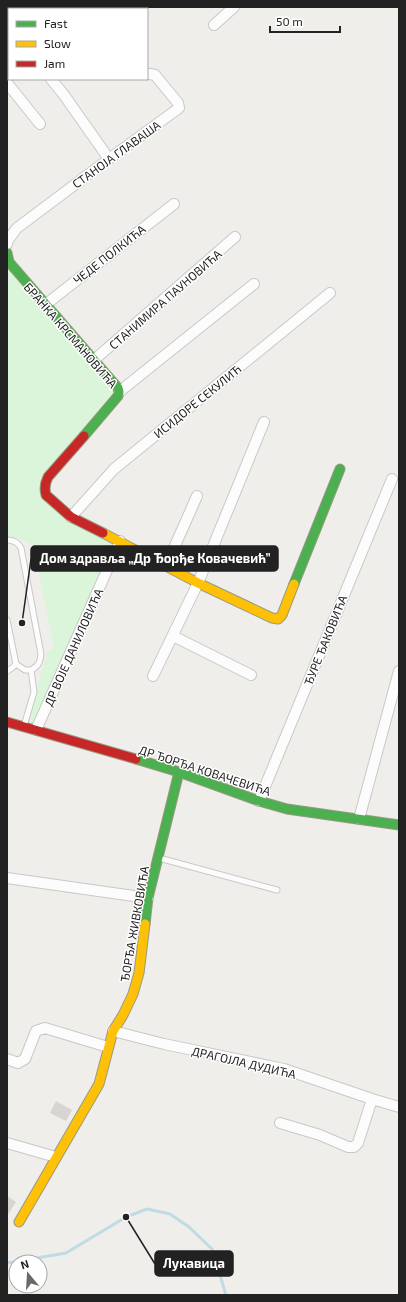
<svg xmlns="http://www.w3.org/2000/svg" width="406" height="1302" font-family="'Exo 2',sans-serif">
	<style>
		.park { fill: #daf5da }
		.lines { fill: none; stroke-linecap: round; stroke-linejoin: round }
		.stream { stroke: #bfdbe3; stroke-width: 3 }
		.building { fill: #d7d4d2 }
		.lane-casing { stroke: #c9c8c7; stroke-width: 7 }
		.street-casing { stroke: #c9c8c7; stroke-width: 12 }
		.fast-casing { stroke: #999a82; stroke-width: 11 }
		.slow-casing { stroke: #999a82; stroke-width: 11 }
		.jam-casing { stroke: #999a82; stroke-width: 11 }
		.lane { stroke: #fdfcfc; stroke-width: 5 }
		.street { stroke: #fdfcfc; stroke-width: 10 }
		.fast { stroke: #4caf50; stroke-width: 9 }
		.slow { stroke: #ffc107; stroke-width: 9 }
		.jam { stroke: #c62828; stroke-width: 9 }
		.labels { text-anchor: middle; dominant-baseline: central; stroke-width: 3; stroke-linejoin: round; paint-order: stroke }
		.street-label { font-size: 12px; fill: #222; stroke: #fff }
		.leader { fill: none; stroke: #222; stroke-width: 1.5 }
		.callout-dot { fill: #222; stroke: #fff; stroke-width: 1.5 }
		.callout { fill: #222; stroke: #222; stroke-width: 1.5 }
		.callout-label { font-size: 13px; text-anchor: middle; font-weight: bold; fill: #fff }
	</style>
	<rect width="100%" height="100%" fill="#f0eeeb"/>
	<path class="park" d="M 7,266 L 114,392 L 39,486 L 115,541 L 34,725 L 29,723 L 40,678 L 48,651 L 54,649 L 33,545 L 19,538 L 7,537 Z"/>
	<g class="lines">
		<path class="stream" d="M 7,1263 L 66,1253 L 126,1217 L 147,1209 L 170,1214 L 189,1227 L 212,1249 L 226,1295"/>
	</g>
	<path class="building" d="M 56,1101 L 72,1110 L 66,1121 L 50,1113 Z
		M 7,1196 L 16,1202 L 7,1216 Z"/>
	<g class="lines">
		<defs>
			<path id="lane" d="M 7,540 C 13,540 18,542 21,548 L 41,654 C 40,662 39,666 31,670 L 34,692 L 24,726
				M 7,620 L 16,664 L 25,670 L 31,670
				M 7,671 L 12,668 L 16,664
				M 159,858 L 277,890"/>
			<path id="street" d="M 63,9 L 65,7
				M 7,25 L 9,27
				M 214,25 L 234,7
				M 51,79 L 64,95 L 109,159
				M 7,83 L 40,124
				M 7,244 L 8,240 L 17,228 L 109,159 L 179,108 L 178,103 L 155,75 L 150,74
				M 45,305 L 174,204
				M 94,360 L 235,237
				M 119,392 L 254,284
				M 71,517 L 114,469 L 330,293
				M 166,566 L 197,496
				M 173,636 L 251,675
				M 153,676 L 198,583 L 264,422
				M 36,730 L 120,541
				M 259,801 L 392,479
				M 359,819 L 399,671
				M 7,878 L 148,898
				M 113,1031 L 164,1044 L 284,1069 L 372,1099
				M 7,1059 L 18,1063 L 25,1059 L 36,1031 L 45,1028 L 108,1047
				M 280,1123 L 320,1135 L 348,1147 L 354,1147 L 358,1143 L 372,1099 L 399,1107
				M 7,1143 L 56,1157"/>
			<path id="fast" d="M 7,253 L 9,262 L 118,388 L 119,392 L 118,396 L 84,436
				M 294,584 L 340,469
				M 136,759 L 179,772 L 259,801 L 287,809 L 399,825
				M 145,924 L 148,898 L 179,772"/>
			<path id="slow" d="M 103,533 L 198,583 L 272,618 L 278,619 L 282,615 L 294,584
				M 19,1222 L 99,1084 L 113,1031 L 123,1015 L 133,994 L 139,973 L 145,924"/>
			<path id="jam" d="M 84,436 L 48,477 C 45,483 44,488 46,495 L 71,517 L 103,533
				M 7,722 L 136,759"/>
		</defs>
		<use href="#lane" class="lane-casing"/>
		<use href="#street" class="street-casing"/>
		<use href="#fast" class="fast-casing"/>
		<use href="#slow" class="slow-casing"/>
		<use href="#jam" class="jam-casing"/>
		<use href="#lane" class="lane"/>
		<use href="#street" class="street"/>
		<use href="#fast" class="fast"/>
		<use href="#slow" class="slow"/>
		<use href="#jam" class="jam"/>
	</g>
	<g class="labels">
		<g class="street-label">
			<text transform="translate(116 154) rotate(-36)">СТАНОЈА ГЛАВАША</text>
			<text transform="translate(109 254) rotate(-38)">ЧЕДЕ ПОЛКИЋА</text>
			<text transform="translate(165 299) rotate(-41)">СТАНИМИРА ПАУНОВИЋА</text>
			<text transform="translate(71 335) rotate(49)">БРАНКА КРСМАНОВИЋА</text>
			<text transform="translate(197 401) rotate(-39)">ИСИДОРЕ СЕКУЛИЋ</text>
			<text transform="translate(325 640) rotate(-68)">ЂУРЕ ЂАКОВИЋА</text>
			<text transform="translate(73 647) rotate(-66)">ДР ВОЈЕ ДАНИЛОВИЋА</text>
			<text transform="translate(205 770) rotate(18)">ДР ЂОРЂА КОВАЧЕВИЋА</text>
			<text transform="translate(134 924) rotate(-80)">ЂОРЂА ЖИВКОВИЋА</text>
			<text transform="translate(244 1062) rotate(13)">ДРАГОЈЛА ДУДИЋА</text>
		</g>
	</g>
	<path class="leader" d="M22 623L31 559M126 1217L155 1264"/>
	<g class="callout-dot">
		<circle cx="22" cy="623" r="4"/>
		<circle cx="126" cy="1217" r="4"/>
	</g>
	<g class="callout">
		<rect x="31" y="546" width="247" height="25" rx="4"/>
		<rect x="155" y="1251" width="78" height="25" rx="4"/>
	</g>
	<g class="callout-label">
		<text x="155" y="563">Дом здравља „Др Ђорђе Ковачевић”</text>
		<text x="194" y="1268">Лукавица</text>
	</g>
	<rect width="406" height="1302" fill="none" stroke="#222222" stroke-width="16"/>
	<rect x="8" y="8" width="140" height="72" fill="#ffffff" stroke="#a7a7a7"/>
	<rect x="16" y="21" width="20" height="6" fill="#4caf50" stroke="#a7a7a7"/>
	<text x="44" y="28" font-size="12" fill="#222222">Fast</text>
	<rect x="16" y="41" width="20" height="6" fill="#ffc107" stroke="#a7a7a7"/>
	<text x="44" y="48" font-size="12" fill="#222222">Slow</text>
	<rect x="16" y="61" width="20" height="6" fill="#c62828" stroke="#a7a7a7"/>
	<text x="44" y="68" font-size="12" fill="#222222">Jam</text>
	<g transform="translate(28 1274) rotate(342)"><circle r="19" fill="#ffffff" stroke="#a7a7a7"/>
	<path d="M0-3L7 15L0 10L-7 15Z" fill="#6a6968"/>
	<text y="-6" font-size="11" font-weight="bold" text-anchor="middle" fill="#222222">N</text>
	</g>
	<path d="M270 26v6h70v-6" fill="none" stroke="#222222" stroke-width="2"/>
	<text x="276" y="26" font-size="12" fill="#222222" stroke="#ffffff" stroke-width="3" paint-order="stroke">50 m</text>
</svg>
